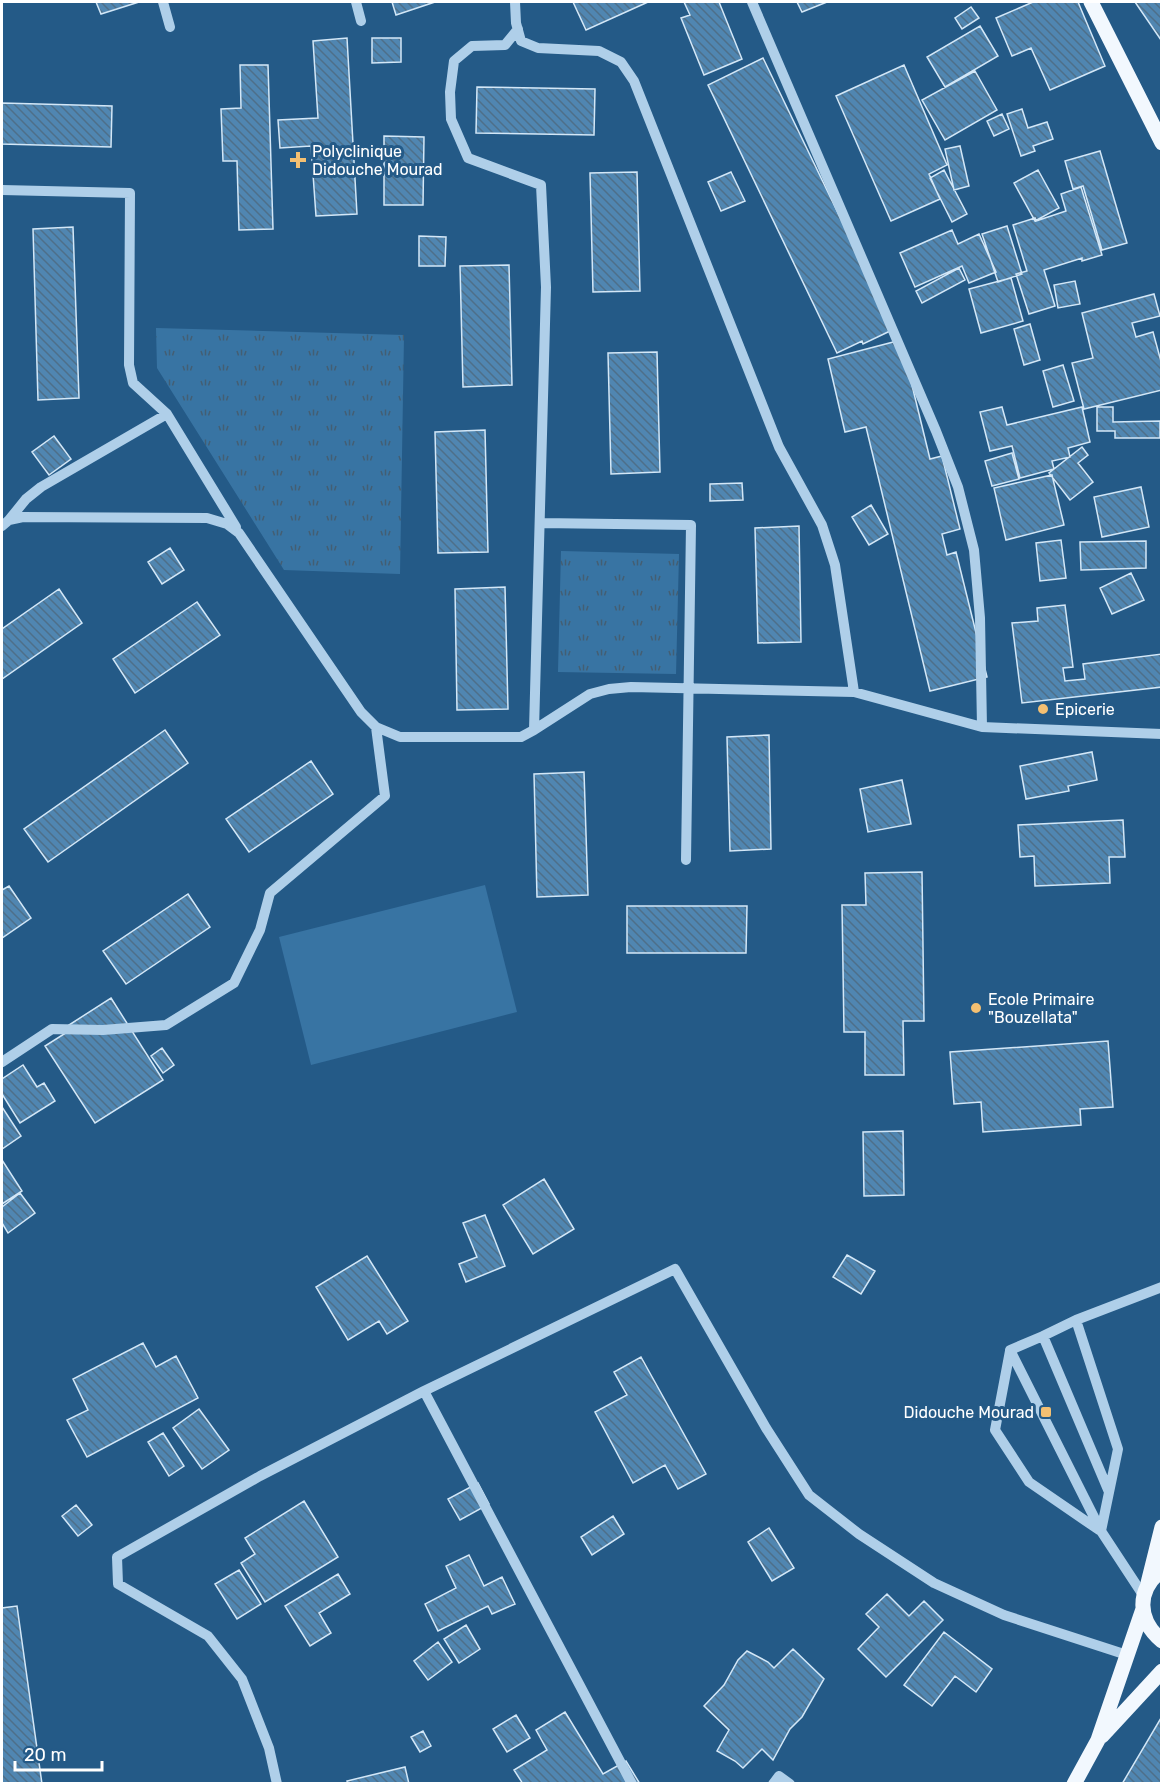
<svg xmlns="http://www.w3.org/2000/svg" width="1163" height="1785" font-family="Rubik,sans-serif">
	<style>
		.green { fill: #3874a3 }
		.park { fill: url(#park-tufts) }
		.building { fill: url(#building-back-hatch); stroke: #d3e7f7; stroke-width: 1.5 }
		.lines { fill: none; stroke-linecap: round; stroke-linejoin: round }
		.minor { stroke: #afcfe9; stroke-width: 10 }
		.major { stroke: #f2f8fe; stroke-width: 15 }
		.poi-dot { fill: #f4c072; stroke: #245a87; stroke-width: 2 }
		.labels { text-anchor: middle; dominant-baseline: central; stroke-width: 6; stroke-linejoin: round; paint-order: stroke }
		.poi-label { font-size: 16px; fill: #fff; stroke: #245a87; text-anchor: start }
	</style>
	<defs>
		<pattern id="park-tufts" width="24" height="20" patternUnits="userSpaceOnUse" patternTransform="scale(1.5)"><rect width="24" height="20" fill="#3874a3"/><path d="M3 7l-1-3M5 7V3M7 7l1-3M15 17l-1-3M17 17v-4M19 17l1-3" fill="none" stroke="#435e73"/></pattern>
		<pattern id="building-back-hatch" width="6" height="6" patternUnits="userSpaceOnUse" patternTransform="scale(1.5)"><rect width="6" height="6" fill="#5086b1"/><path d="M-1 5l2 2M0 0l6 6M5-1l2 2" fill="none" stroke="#4e6f89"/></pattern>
	</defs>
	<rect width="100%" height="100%" fill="#245a87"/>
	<path class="green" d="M 485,885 L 517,1012 L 311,1065 L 279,937 Z"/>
	<path class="park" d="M 156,328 L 404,335 L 400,574 L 284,570 L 157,368 Z
		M 561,551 L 679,554 L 676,674 L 558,672 Z"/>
	<path class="building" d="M 96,2 L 139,2 L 101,14 Z
		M 392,2 L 435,2 L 396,15 Z
		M 573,2 L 648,2 L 586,30 Z
		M 684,2 L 719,2 L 742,59 L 704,75 L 681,18 L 690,15 Z
		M 797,2 L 827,2 L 802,12 Z
		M 1033,2 L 1078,2 L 1105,66 L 1050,90 L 1031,48 L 1012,56 L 996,18 Z
		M 1135,2 L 1162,2 L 1162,40 L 1161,40 Z
		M 971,7 L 979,18 L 962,29 L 955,18 Z
		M 980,26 L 998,56 L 945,87 L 927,57 Z
		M 347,38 L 357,214 L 316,216 L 311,146 L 280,148 L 278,120 L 318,118 L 313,41 Z
		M 372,38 L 401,38 L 401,62 L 372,63 Z
		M 763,58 L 871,281 L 890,331 L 863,344 L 862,341 L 837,353 L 708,85 Z
		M 240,65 L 268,65 L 273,229 L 239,230 L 237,161 L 223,161 L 221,109 L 241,108 Z
		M 904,65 L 947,165 L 929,174 L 940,199 L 891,221 L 836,96 Z
		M 975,71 L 997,110 L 945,140 L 922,100 Z
		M 477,87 L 595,89 L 594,135 L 476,133 Z
		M 2,103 L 112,106 L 111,147 L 2,144 Z
		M 1022,109 L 1028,128 L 1047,122 L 1053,139 L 1033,146 L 1035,151 L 1021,156 L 1007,114 Z
		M 1002,114 L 1009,129 L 994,136 L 987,121 Z
		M 384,136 L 424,137 L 423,205 L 384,205 Z
		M 960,146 L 969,186 L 954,190 L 945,149 Z
		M 1100,151 L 1127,243 L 1102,250 L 1083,186 L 1073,189 L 1065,161 Z
		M 944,170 L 967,214 L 952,222 L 930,178 Z
		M 1038,170 L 1059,208 L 1035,221 L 1014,183 Z
		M 637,172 L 640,291 L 593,292 L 590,173 Z
		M 731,172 L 745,201 L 721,211 L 708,182 Z
		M 1081,187 L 1102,255 L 1082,261 L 1082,258 L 1044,270 L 1055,306 L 1029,314 L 1016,274 L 1027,271 L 1013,225 L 1035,218 L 1036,221 L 1066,211 L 1061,194 Z
		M 1007,226 L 1022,274 L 998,282 L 982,234 Z
		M 73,227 L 79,398 L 38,400 L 33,229 Z
		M 952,230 L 958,244 L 979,234 L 996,272 L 969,283 L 962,266 L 915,287 L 900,253 Z
		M 419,236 L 446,237 L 445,266 L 419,266 Z
		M 509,265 L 512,385 L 463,387 L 460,266 Z
		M 959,268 L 965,280 L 922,303 L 916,291 Z
		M 1011,278 L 1023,321 L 981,333 L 969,289 Z
		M 1075,281 L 1080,304 L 1058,308 L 1054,285 Z
		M 1154,294 L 1160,316 L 1132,323 L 1136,337 L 1153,332 L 1162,365 L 1162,390 L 1084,409 L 1072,363 L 1093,358 L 1082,313 Z
		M 1030,324 L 1040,360 L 1024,365 L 1014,329 Z
		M 901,340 L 930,459 L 942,456 L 960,529 L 942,534 L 947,555 L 956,552 L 987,677 L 930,691 L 866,427 L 845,432 L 828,359 Z
		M 657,352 L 660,472 L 611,474 L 608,353 Z
		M 1063,365 L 1074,401 L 1053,407 L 1043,371 Z
		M 1002,407 L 1007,425 L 1082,407 L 1090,442 L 1068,448 L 1070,457 L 1052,461 L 1054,469 L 1020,478 L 1012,446 L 990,451 L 980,412 Z
		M 1097,407 L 1113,407 L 1113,422 L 1160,421 L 1160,438 L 1115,438 L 1115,431 L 1097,431 Z
		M 485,430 L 488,552 L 438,553 L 435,432 Z
		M 54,436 L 71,459 L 49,475 L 32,452 Z
		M 1082,447 L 1088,455 L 1078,463 L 1093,482 L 1070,500 L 1049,473 Z
		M 1012,453 L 1019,479 L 992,486 L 985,461 Z
		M 1052,475 L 1064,525 L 1006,540 L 994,488 Z
		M 742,483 L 743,500 L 710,501 L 710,484 Z
		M 1141,487 L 1149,527 L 1102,537 L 1094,497 Z
		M 871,505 L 888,534 L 869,545 L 852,517 Z
		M 799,526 L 801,642 L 758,643 L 755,528 Z
		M 1061,540 L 1066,578 L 1040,581 L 1036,543 Z
		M 1146,541 L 1146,568 L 1081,570 L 1080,542 Z
		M 170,548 L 184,570 L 162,584 L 148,562 Z
		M 1131,573 L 1144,600 L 1112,614 L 1100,588 Z
		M 505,587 L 508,709 L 457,710 L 455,589 Z
		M 59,589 L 82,623 L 2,679 L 2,629 Z
		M 197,602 L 220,635 L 135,693 L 113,659 Z
		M 1065,605 L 1073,667 L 1063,668 L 1065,681 L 1085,679 L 1083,664 L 1162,654 L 1162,687 L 1022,703 L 1012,623 L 1038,621 L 1037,608 Z
		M 165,730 L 188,763 L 48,862 L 24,829 Z
		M 769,735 L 771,849 L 730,851 L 727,737 Z
		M 1092,752 L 1097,780 L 1068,786 L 1069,791 L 1026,799 L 1020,766 Z
		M 311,761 L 333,794 L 249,852 L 226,819 Z
		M 584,772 L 588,895 L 537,897 L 534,774 Z
		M 902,780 L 911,824 L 868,832 L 860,789 Z
		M 1123,820 L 1125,857 L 1109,857 L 1110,883 L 1035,886 L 1034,856 L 1020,857 L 1018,825 Z
		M 922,872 L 924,1021 L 903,1021 L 904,1075 L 865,1075 L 865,1032 L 844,1032 L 842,905 L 866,905 L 865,873 Z
		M 9,886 L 31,918 L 2,938 L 2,890 Z
		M 188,894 L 210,927 L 126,984 L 103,951 Z
		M 627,906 L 747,906 L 746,953 L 627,953 Z
		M 111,998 L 163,1080 L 95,1123 L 45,1046 L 72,1029 L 69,1025 Z
		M 1108,1041 L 1113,1107 L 1080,1109 L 1081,1125 L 983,1132 L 981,1102 L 954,1104 L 950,1052 Z
		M 162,1048 L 174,1065 L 163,1073 L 151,1056 Z
		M 23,1065 L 37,1087 L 44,1083 L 55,1101 L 20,1123 L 2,1094 L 2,1079 Z
		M 2,1107 L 21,1136 L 2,1149 Z
		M 903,1131 L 904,1195 L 864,1196 L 863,1132 Z
		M 2,1160 L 22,1191 L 2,1204 Z
		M 544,1179 L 574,1229 L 533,1254 L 503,1205 Z
		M 20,1193 L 35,1213 L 8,1233 L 2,1223 L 2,1207 Z
		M 485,1215 L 505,1266 L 466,1282 L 459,1264 L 477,1257 L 463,1223 Z
		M 847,1255 L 875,1271 L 861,1294 L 833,1277 Z
		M 367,1256 L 408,1321 L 387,1334 L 379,1321 L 348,1340 L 316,1287 Z
		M 143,1343 L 156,1367 L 176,1356 L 198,1398 L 87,1457 L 67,1420 L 88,1410 L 73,1379 Z
		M 641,1357 L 706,1474 L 678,1489 L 665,1465 L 633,1483 L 595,1412 L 627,1395 L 614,1372 Z
		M 199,1409 L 229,1450 L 202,1469 L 173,1428 Z
		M 163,1433 L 184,1466 L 169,1476 L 148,1442 Z
		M 478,1483 L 489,1504 L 460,1520 L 448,1499 Z
		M 304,1501 L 338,1557 L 265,1602 L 241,1563 L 255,1554 L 245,1538 Z
		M 76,1505 L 92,1525 L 78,1536 L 62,1516 Z
		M 613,1516 L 624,1534 L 592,1555 L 581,1537 Z
		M 769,1528 L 794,1568 L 772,1581 L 748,1542 Z
		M 469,1555 L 484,1586 L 502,1577 L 515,1604 L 492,1614 L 488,1606 L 438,1631 L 425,1604 L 456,1588 L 446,1566 Z
		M 239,1570 L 261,1604 L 237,1619 L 215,1584 Z
		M 338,1574 L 350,1594 L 319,1613 L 331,1633 L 310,1646 L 285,1606 Z
		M 887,1594 L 909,1616 L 924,1601 L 943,1620 L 886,1677 L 858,1649 L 879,1627 L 866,1614 Z
		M 17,1606 L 42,1784 L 2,1784 L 2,1608 Z
		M 466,1625 L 480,1649 L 459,1663 L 444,1639 Z
		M 944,1632 L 992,1669 L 976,1692 L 955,1676 L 932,1706 L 904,1685 Z
		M 438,1642 L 452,1662 L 428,1680 L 414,1661 Z
		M 793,1649 L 824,1679 L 802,1717 L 790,1729 L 773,1760 L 762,1749 L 743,1768 L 735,1761 L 717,1751 L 729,1730 L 704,1706 L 724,1685 L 738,1660 L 747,1651 L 768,1662 L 774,1668 Z
		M 565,1712 L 603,1774 L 626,1761 L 640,1784 L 523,1784 L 514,1770 L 547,1750 L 536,1730 Z
		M 516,1715 L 530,1738 L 507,1752 L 493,1729 Z
		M 1161,1718 L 1161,1784 L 1122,1784 Z
		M 423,1731 L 431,1746 L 420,1752 L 411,1737 Z
		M 405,1767 L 409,1784 L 348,1784 L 347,1781 Z"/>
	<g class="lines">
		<path class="minor" d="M 163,2 L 170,27
			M 356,2 L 361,21
			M 515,2 L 516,23 L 521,41 L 538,48 L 599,51 L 621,62 L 634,81 L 779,447 L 822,525 L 835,565 L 854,692
			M 752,2 L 936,431 L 958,487 L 974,550 L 980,618 L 982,727
			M 518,29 L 505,45 L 472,46 L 454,61 L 450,92 L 451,119 L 468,158 L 541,185 L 546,287 L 534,730
			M 2,190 L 130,193 L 129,365 L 133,383 L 167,414 L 236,527
			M 9,520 L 26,499 L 41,487 L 167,414
			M 540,523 L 691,525 L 686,860
			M 2,526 L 9,520 L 23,517 L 207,518 L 227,524 L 239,533 L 361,712 L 376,727 L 400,737 L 521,737 L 534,730 L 590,694 L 609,689 L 631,687 L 854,692 L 982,727 L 1162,734
			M 2,1062 L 52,1029 L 103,1030 L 166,1025 L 234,983 L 260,930 L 270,893 L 385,796 L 376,727
			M 1076,1320 L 1043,1336 L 1109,1492
			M 1043,1336 L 1010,1350 L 1101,1531
			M 1010,1351 L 995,1430 L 1029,1482 L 1099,1530
			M 424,1391 L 632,1784
			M 1143,1595 L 1101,1531 L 1118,1449 L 1076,1320 L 1162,1287
			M 277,1784 L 269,1748 L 242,1679 L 208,1636 L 118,1584 L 117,1557 L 260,1476 L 424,1391 L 675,1269 L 766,1428 L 809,1495 L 859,1534 L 934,1583 L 1004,1615 L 1127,1655
			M 773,1784 L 779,1776 L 790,1784"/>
		<path class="major" d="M 1091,2 L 1162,143
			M 1162,1570 C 1136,1590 1137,1620 1162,1641
			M 1148,1583 L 1162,1527
			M 1102,1736 L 1162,1671
			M 1074,1784 L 1098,1740 L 1143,1609"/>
	</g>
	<g class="poi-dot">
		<path d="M295 151h6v6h6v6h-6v6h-6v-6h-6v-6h6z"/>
		<circle cx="1043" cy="709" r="6"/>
		<circle cx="976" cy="1008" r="6"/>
		<rect x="1040" y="1406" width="12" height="12" rx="3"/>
	</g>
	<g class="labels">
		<g class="poi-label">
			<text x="312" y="151">Polyclinique<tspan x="312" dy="18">Didouche Mourad</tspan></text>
			<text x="1055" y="709">Epicerie</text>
			<text x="988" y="999">Ecole Primaire<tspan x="988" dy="18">"Bouzellata"</tspan></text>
			<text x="1034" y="1412" text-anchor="end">Didouche Mourad</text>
		</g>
	</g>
	<rect width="1163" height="1785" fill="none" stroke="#ffffff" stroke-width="6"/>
	<path d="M15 1761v9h87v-9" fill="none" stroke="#ffffff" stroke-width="3"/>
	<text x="24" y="1761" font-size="18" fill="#ffffff" stroke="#245a87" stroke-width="4.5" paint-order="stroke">20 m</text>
</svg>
